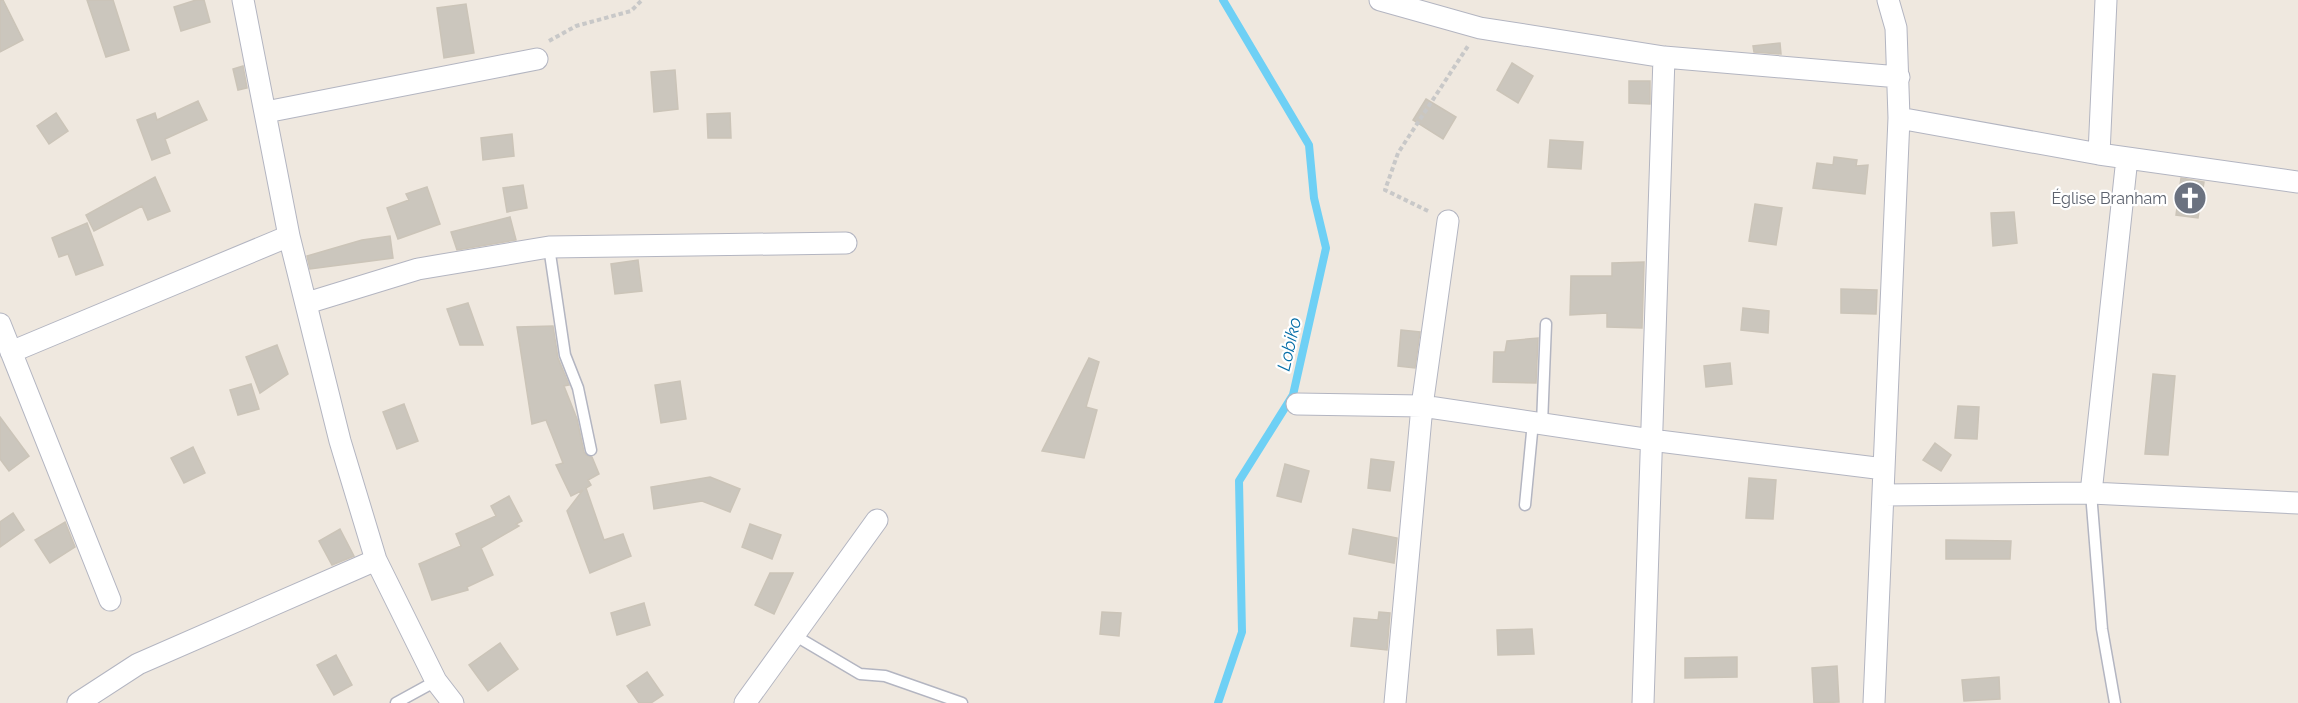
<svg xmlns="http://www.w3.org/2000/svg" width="2298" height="703" font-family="Raleway,sans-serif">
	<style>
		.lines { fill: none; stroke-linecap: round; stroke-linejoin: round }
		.stream { stroke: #6ed0f5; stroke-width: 8 }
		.building { fill: #cbc6bd; stroke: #cbc4b8; stroke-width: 1.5 }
		.lane-casing { stroke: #b3b5c1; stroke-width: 13 }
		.street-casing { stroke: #b3b5c1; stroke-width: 23 }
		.path { stroke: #c8c8c8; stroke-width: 4; stroke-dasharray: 4.5 3; stroke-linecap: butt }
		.lane { stroke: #fff; stroke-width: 10 }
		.street { stroke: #fff; stroke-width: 21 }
		.labels { text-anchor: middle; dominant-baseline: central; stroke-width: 4.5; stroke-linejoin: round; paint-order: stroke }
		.worship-label { font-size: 16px; fill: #5b616d; stroke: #fff; text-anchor: end }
		.water-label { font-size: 18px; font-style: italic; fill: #076ea7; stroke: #fff }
	</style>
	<rect width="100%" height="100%" fill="#efe8df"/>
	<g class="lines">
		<path class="stream" d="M 1218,703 L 1242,632 L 1239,481 L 1293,395 L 1326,248 L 1314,198 L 1309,145 L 1223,0"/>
	</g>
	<path class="building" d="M 0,0 L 3,0 L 23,40 L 0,52 Z
		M 87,0 L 113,0 L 129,50 L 106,57 Z
		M 196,0 L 204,0 L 210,22 L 181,31 L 174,7 Z
		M 466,4 L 474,53 L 444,58 L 437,8 Z
		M 1780,43 L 1781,54 L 1754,52 L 1753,46 Z
		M 1512,63 L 1533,76 L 1518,103 L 1497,90 Z
		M 243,66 L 247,88 L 238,90 L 233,69 Z
		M 675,70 L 678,109 L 654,112 L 651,72 Z
		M 1629,81 L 1650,81 L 1650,104 L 1629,103 Z
		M 1426,99 L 1456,117 L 1443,139 L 1413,120 Z
		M 198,101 L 207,120 L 165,139 L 170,153 L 152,160 L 137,120 L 155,113 L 157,120 Z
		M 56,113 L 68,131 L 49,144 L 37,126 Z
		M 730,113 L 731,138 L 708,138 L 707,114 Z
		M 512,134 L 514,156 L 483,160 L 481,138 Z
		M 1550,140 L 1583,142 L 1581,169 L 1548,167 Z
		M 1834,157 L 1857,160 L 1856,166 L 1868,165 L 1865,194 L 1813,188 L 1817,163 L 1833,165 Z
		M 155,177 L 170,211 L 148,220 L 142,206 L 94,231 L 86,215 Z
		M 2181,178 L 2204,182 L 2198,218 L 2176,215 Z
		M 523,185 L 527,208 L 507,212 L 503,188 Z
		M 427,187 L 440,224 L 398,239 L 387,208 L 409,200 L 406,194 Z
		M 1755,204 L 1782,208 L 1776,245 L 1749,241 Z
		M 2014,212 L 2017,243 L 1993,246 L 1991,213 Z
		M 510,217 L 516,240 L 457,250 L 451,232 Z
		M 87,223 L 103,265 L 76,275 L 68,254 L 59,257 L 52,238 Z
		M 390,236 L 393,258 L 310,269 L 307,256 L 362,240 Z
		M 638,260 L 642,291 L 615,294 L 611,264 Z
		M 1644,262 L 1642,328 L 1607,327 L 1607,313 L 1570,315 L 1571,276 L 1612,276 L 1612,263 Z
		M 1841,289 L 1877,290 L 1876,314 L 1841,313 Z
		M 468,303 L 483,345 L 460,345 L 447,309 Z
		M 1743,308 L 1769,311 L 1768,333 L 1741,330 Z
		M 553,326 L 558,358 L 569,385 L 564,386 L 577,419 L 584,452 L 586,455 L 592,457 L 599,474 L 588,480 L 591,485 L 586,488 L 604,540 L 623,534 L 631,556 L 590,573 L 567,511 L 583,490 L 571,496 L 556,465 L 563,463 L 546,420 L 532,424 L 517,327 Z
		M 1401,330 L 1420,332 L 1415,368 L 1398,366 Z
		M 1538,338 L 1536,383 L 1493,382 L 1494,352 L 1505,352 L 1507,341 Z
		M 277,345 L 288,374 L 260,393 L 246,357 Z
		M 1089,358 L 1099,362 L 1086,407 L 1097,410 L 1084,458 L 1042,451 Z
		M 1730,363 L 1732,384 L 1706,387 L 1704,366 Z
		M 2153,374 L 2175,376 L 2168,455 L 2145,454 Z
		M 680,381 L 686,419 L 661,423 L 655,385 Z
		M 251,384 L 259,409 L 238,415 L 230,390 Z
		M 404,404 L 418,441 L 397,449 L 383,412 Z
		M 1958,406 L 1979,407 L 1977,439 L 1955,438 Z
		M 0,417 L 29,456 L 9,471 L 0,459 Z
		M 1935,443 L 1951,455 L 1941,471 L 1923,460 Z
		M 193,447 L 205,473 L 184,483 L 171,458 Z
		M 1371,459 L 1394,462 L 1390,491 L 1368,488 Z
		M 1285,464 L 1309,471 L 1301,502 L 1277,496 Z
		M 710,477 L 740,489 L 730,512 L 702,501 L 654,509 L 651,487 Z
		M 1749,478 L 1776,480 L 1773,519 L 1746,518 Z
		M 509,496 L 522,521 L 516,524 L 519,526 L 481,548 L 493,575 L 467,587 L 468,590 L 432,600 L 419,564 L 461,546 L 456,534 L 496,516 L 491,506 Z
		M 13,513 L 24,530 L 0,547 L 0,522 Z
		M 65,522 L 75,547 L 50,563 L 35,540 Z
		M 750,524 L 781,535 L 772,559 L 742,547 Z
		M 340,529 L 354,556 L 332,565 L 319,541 Z
		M 1353,529 L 1397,538 L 1394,563 L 1349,554 Z
		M 1946,540 L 2011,541 L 2010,559 L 1946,559 Z
		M 770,573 L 793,573 L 774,614 L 755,605 Z
		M 644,603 L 650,625 L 617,635 L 611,613 Z
		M 1102,612 L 1121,613 L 1119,636 L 1100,634 Z
		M 1379,612 L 1390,613 L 1387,650 L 1351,646 L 1354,618 L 1378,620 Z
		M 1532,629 L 1534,654 L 1498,655 L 1497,630 Z
		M 500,643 L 518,669 L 488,691 L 469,665 Z
		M 336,655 L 352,685 L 334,695 L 317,665 Z
		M 1737,657 L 1737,677 L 1685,678 L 1685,658 Z
		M 1837,666 L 1839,702 L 1814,703 L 1812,668 Z
		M 647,672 L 663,695 L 651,703 L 639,703 L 627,686 Z
		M 1999,677 L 2000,699 L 1964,701 L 1962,680 Z"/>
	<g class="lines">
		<defs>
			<path id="lane" d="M 549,247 L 565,355 L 578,388 L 591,450
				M 1542,424 L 1546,324
				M 2091,493 L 2102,629 L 2115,703
				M 1525,505 L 1533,422
				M 794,635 L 860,674 L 885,676 L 962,703
				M 396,703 L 436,681"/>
			<path id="street" d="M 243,0 L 289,236 L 340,441 L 376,560 L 436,681 L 453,703
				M 1380,0 L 1480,28 L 1664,57 L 1899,77
				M 266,112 L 537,59
				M 1899,118 L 2099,154 L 2298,182
				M 2099,154 L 2106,0
				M 307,303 L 418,269 L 549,247 L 846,243
				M 0,324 L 110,600
				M 11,352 L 289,236
				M 1297,404 L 1422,406 L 1651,440 L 1884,469
				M 2091,493 L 2127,158
				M 1884,495 L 2091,493 L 2298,503
				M 78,703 L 138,664 L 376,560
				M 745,703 L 877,520
				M 1395,703 L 1422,406 L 1448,221
				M 1643,703 L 1664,57
				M 1874,703 L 1899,118 L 1896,28 L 1888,0"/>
		</defs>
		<use href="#lane" class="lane-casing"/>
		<use href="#street" class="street-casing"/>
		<path class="path" d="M 549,41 L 576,26 L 631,11 L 642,0
			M 1428,211 L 1385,190 L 1398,153 L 1468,46"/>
		<use href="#lane" class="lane"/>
		<use href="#street" class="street"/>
	</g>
	<defs>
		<symbol id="church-disc" viewBox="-11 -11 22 22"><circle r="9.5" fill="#6b7280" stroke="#fff"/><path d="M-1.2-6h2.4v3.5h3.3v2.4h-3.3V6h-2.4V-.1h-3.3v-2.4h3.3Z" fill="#fff"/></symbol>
	</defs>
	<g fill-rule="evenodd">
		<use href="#church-disc" x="2171" y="179" width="38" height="38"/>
	</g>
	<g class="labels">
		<g class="worship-label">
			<text x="2167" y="198">Église Branham</text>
		</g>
		<g class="water-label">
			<text transform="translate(1289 344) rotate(-77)">Lobiko</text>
		</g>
	</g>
</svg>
